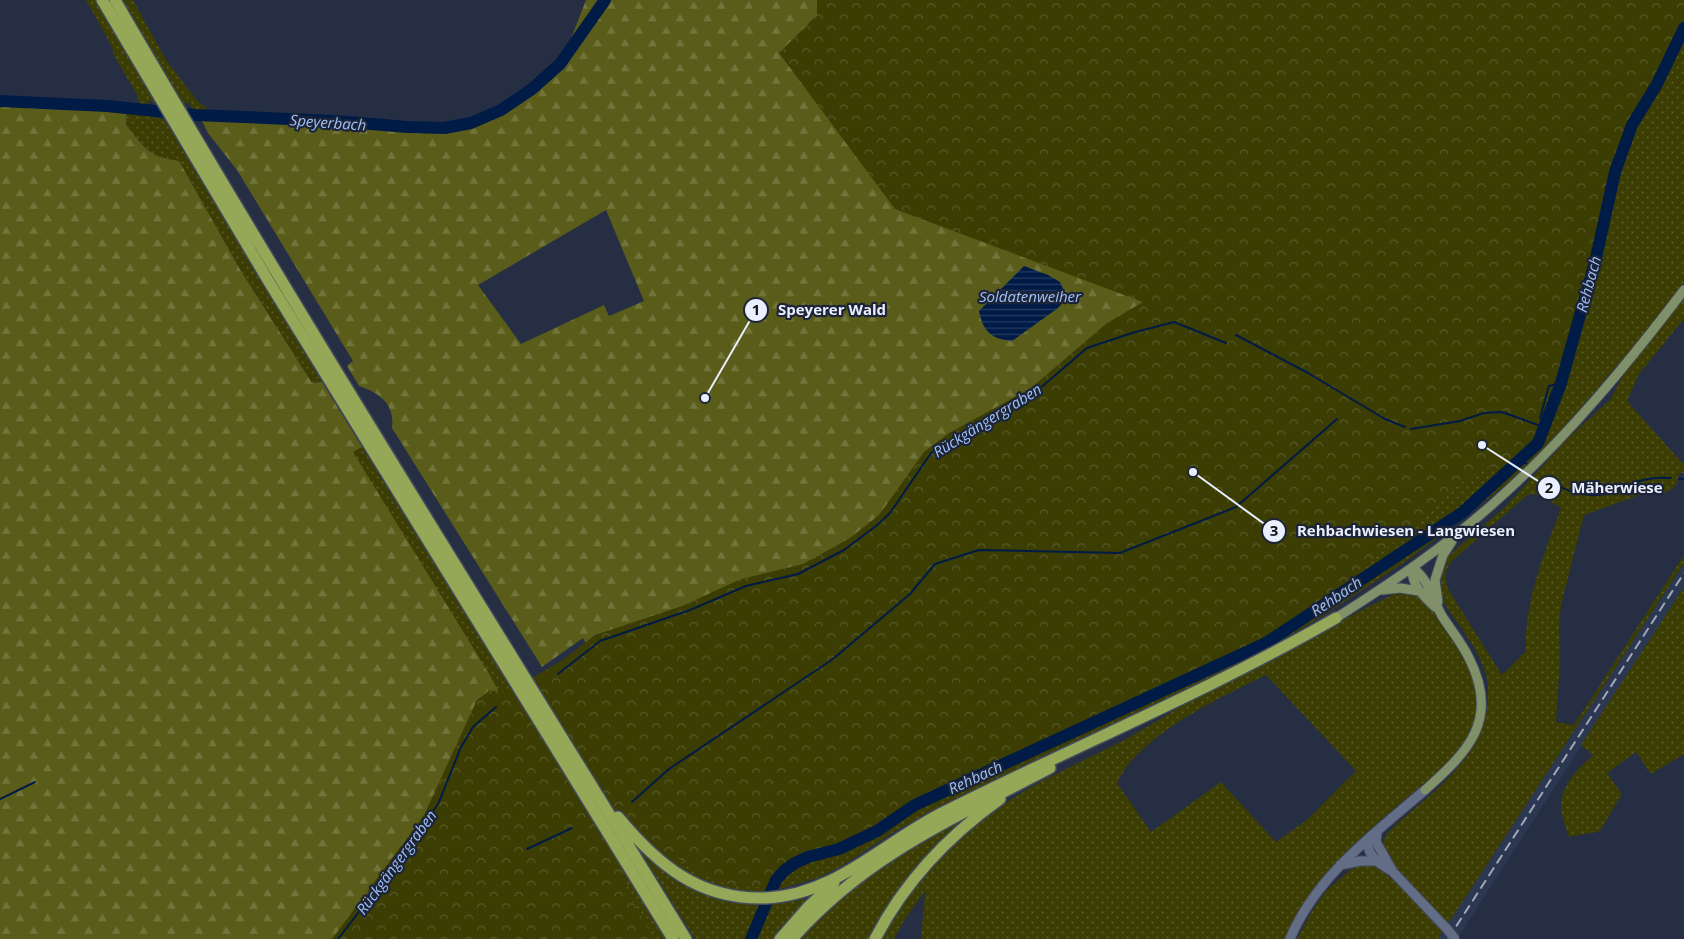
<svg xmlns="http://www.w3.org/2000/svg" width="1684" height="939" font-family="'Open Sans',sans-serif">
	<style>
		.built { fill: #2c3751 }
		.grass { fill: url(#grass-dots); fill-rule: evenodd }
		.forest { fill: url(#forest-firs); fill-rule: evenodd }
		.park { fill: url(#park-crowns) }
		.water { fill: url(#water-rules) }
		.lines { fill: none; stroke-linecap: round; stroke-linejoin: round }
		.stream { stroke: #001b46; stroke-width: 2 }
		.river { stroke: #001b46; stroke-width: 12 }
		.secondary-casing { stroke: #434a5c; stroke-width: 11 }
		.primary-casing { stroke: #434a5c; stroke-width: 11 }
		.motorway-casing { stroke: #434a5c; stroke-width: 14 }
		.secondary { stroke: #636d85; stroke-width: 9 }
		.primary { stroke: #809069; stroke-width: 9 }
		.motorway { stroke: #94a857; stroke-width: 11 }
		.rail { stroke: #a1a7b7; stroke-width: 2; stroke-dasharray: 10 5; stroke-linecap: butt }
		.secondary-bridge-casing { stroke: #434a5c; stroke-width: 11; stroke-linecap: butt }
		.secondary-bridge { stroke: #636d85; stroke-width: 9 }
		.labels { text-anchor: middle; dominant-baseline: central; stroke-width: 4.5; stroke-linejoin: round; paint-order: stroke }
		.water-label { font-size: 15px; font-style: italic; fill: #9ec2f7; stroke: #1d2438 }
		.leader { fill: none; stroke: #e9effc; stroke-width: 2 }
		.callout-dot { fill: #e9effc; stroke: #1d2438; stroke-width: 2 }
		.mark-label { font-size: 15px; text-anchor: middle; font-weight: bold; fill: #111 }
		.callout-label { font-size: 15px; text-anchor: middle; font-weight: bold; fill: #e9effc; stroke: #1d2438; stroke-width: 4.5; stroke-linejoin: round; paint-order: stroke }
	</style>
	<defs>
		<pattern id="grass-dots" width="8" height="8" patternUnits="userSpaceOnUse" patternTransform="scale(1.25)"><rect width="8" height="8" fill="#3b3d03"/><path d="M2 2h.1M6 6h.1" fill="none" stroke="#575929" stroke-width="1.8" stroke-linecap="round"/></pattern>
		<pattern id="forest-firs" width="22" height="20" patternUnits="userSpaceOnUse" patternTransform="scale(1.25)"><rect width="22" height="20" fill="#5a5d19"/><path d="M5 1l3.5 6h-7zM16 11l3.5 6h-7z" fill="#72753b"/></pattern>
		<pattern id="park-crowns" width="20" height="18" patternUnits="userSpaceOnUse" patternTransform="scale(1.25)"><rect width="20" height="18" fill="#3b3d03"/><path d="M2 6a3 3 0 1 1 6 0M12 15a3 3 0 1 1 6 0" fill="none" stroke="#575929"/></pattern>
		<pattern id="water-rules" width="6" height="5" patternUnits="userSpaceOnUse" patternTransform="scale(1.25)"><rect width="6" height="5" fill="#001b46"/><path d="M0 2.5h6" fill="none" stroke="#253c62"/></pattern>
	</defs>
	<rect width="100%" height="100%" fill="#262e43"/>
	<path class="built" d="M 1684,563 L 1684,587 L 1457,939 L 1438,939 Z"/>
	<path class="grass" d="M 86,0 L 96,0 L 157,106 L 152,101 L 147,101 L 157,118 L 164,119 L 322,382 L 312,383 L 241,271 L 179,161 C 147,156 146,149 126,125 L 127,104 L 139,103 L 138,96 L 114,56 L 112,47 Z
		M 122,0 L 133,0 L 166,60 L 198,102 L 206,107 L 208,117 L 197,116 L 189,103 L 184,103 L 187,108 L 185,108 Z
		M 1684,0 L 1684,283 L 1633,347 L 1555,438 L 1519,475 L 1412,557 L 1323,616 L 1268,648 L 1214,676 L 938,807 L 894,832 L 842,866 L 818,878 L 780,889 L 751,892 L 727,890 L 693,879 L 658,855 Z
		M 1684,296 L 1684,319 L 1639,374 L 1627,401 L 1684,465 L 1684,473 L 1679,473 L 1677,483 L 1671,490 L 1663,493 L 1645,493 L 1584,515 L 1561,605 L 1559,624 L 1560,662 L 1556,722 L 1574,725 L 1684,555 L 1684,563 L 1448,924 C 1429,904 1395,873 1385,848 C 1382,843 1384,838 1387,833 C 1425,797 1478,765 1487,709 C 1488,699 1489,689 1487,679 C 1481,651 1459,626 1444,603 L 1438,579 L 1444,562 L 1454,551 L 1505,507 L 1570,436 L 1610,400 L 1621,379 ZM 1531,494 L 1540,495 L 1561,508 C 1544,554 1524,602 1526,651 L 1502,675 L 1448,589 C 1444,577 1445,569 1453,560 L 1526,496 Z
		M 362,447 L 666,939 L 521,939 L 558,795 L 352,452 Z
		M 1684,587 L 1684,754 L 1651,774 L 1636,752 L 1607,773 L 1622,794 L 1600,831 L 1569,837 C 1566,828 1561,816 1561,807 C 1561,785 1578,769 1593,755 L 1581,745 Z
		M 1402,592 C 1406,593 1412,593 1416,595 C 1429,602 1445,626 1453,639 C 1461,652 1470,667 1475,682 C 1489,732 1448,764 1415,791 C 1391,811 1366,832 1344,854 C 1321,879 1305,910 1287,939 L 921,939 L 925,891 L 905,919 L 894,939 L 882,939 L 906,900 L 940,858 L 967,832 L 1010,800 L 1038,783 L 1128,738 L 1180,707 L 1267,663 L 1356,613 L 1394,594 ZM 1266,675 L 1356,771 L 1308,819 L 1276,842 L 1221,782 L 1151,832 L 1117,783 C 1121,776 1126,767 1131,761 C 1169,721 1218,699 1266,675 Z
		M 983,805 L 960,827 L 871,939 L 797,939 L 820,916 L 868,873 Z
		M 653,861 L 710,894 L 802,896 L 805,900 L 804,905 L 774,939 L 695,939 L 650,867 Z
		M 1360,865 C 1367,865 1373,865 1379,869 C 1400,884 1424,913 1442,932 L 1438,939 L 1297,939 L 1312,911 L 1326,891 L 1349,871 Z"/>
	<path class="forest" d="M 586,0 L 1528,0 L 894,516 L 608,686 L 583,638 L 542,667 L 392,428 C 395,404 380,393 359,386 L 347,366 L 353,361 L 237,170 L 208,133 L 200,117 L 405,129 L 446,134 L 470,129 L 504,112 L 533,90 L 560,67 ZM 606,210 L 644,301 L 609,316 L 604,305 L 521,344 L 478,285 Z
		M 0,98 L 127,104 L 126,125 C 146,149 147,156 179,161 L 241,271 L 312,383 L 322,382 L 362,447 L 353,452 L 491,677 L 543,776 L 521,939 L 0,939 Z"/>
	<path class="park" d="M 817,0 L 1684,0 L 1684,27 L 1663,68 L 1655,92 L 1628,131 L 1614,172 L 1613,207 L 1606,225 L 1604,252 L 1589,282 L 1585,306 L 1576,333 L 1575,361 L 1543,442 L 1522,462 L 1480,469 L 1434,504 L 1387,548 L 1284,632 L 999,771 L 923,805 L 859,844 L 829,856 L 813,859 L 795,868 L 783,879 L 779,892 L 763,893 L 763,887 C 727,890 703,875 674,856 L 650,873 L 624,887 L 654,939 L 332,939 L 424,815 L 477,700 L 490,690 L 507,693 L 564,659 L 595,635 L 682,606 L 741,579 L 803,564 L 850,538 L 879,515 L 924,452 L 949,433 L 1031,388 L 1107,323 L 1143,302 L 895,209 L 779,53 L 817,15 Z"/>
	<path class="water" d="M 1024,266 L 1048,275 L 1060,282 L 1067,298 L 1058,308 L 1012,341 C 992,339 983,332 979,311 Z"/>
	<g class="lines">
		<path class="stream" d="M 1236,335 L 1308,373 L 1385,419 L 1405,427
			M 1540,418 L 1549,386 L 1561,383
			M 1411,429 L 1460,421 L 1484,413 L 1502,412 L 1538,425
			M 1521,460 L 1527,464
			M 1545,479 C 1568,492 1588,500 1615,492 C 1622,490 1629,485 1636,482 C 1648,478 1658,477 1671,478
			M 1679,479 L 1684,479
			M 558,674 L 600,641 L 690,610 L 746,586 L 798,574 L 844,550 L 876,526 L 890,513 L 931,453 L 1025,395 L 1038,390 L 1087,348 L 1132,333 L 1174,322 L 1226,343
			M 0,799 L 35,782
			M 632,802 L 669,769 L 833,659 L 910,594 L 935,564 L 979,550 L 1120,553 L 1236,507 L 1337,419
			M 527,849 L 572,828
			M 338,939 L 418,835 L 439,802 L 461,747 L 473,727 L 496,707"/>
		<path class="river" d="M 0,101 L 107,106 L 195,115 L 335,121 L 407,127 L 444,128 L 471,123 L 501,110 L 532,89 L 560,64 L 605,0
			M 751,939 L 776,880 L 785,870 L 795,863 L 808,857 L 839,849 L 877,831 L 915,805 L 1266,643 L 1463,512 L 1538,443 L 1561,383 L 1596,258 L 1615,172 L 1632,125 L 1657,84 L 1684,28"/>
		<defs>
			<path id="secondary" d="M 1377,831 L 1376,842 L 1393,872 L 1447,929
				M 1367,840 C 1368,856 1377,862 1390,870
				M 1340,865 L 1360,861 L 1375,861
				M 1290,939 C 1316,876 1375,833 1425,790"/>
			<path id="primary" d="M 1412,568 C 1428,577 1433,600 1442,616 C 1451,630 1462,643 1469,658 C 1500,719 1469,751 1425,790
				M 1412,568 C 1411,584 1424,597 1435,607
				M 1382,590 L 1400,588 L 1419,591
				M 1438,602 L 1435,580 L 1443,555 L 1452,541
				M 1336,618 C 1391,583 1446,546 1495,502 C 1566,439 1626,366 1684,290"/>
			<path id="motorway" d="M 102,0 L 269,282 L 673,939
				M 115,0 C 299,317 495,627 686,939
				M 618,817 C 658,865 699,900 766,898 C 836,895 885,841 944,812 C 1075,746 1209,691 1336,618
				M 780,939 L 808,907 L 834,883
				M 792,939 C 866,855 953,819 1050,768
				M 875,939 C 905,881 948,836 1000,799"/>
		</defs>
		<use href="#secondary" class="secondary-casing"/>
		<use href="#primary" class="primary-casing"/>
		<use href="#motorway" class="motorway-casing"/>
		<use href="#secondary" class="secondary"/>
		<use href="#primary" class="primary"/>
		<use href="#motorway" class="motorway"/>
		<path class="rail" d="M 1448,939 L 1684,573"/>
		<defs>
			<path id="secondary-bridge" d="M 1447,929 L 1455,939"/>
		</defs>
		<use href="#secondary-bridge" class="secondary-bridge-casing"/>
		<use href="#secondary-bridge" class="secondary-bridge"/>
	</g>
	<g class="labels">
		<g class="water-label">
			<text transform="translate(328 122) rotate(4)">Speyerbach</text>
			<text transform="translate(1588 284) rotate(-75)">Rehbach</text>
			<text x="1030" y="296">Soldatenweiher</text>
			<text transform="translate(987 420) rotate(-32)">Rückgängergraben</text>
			<text transform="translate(1336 596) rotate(-34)">Rehbach</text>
			<text transform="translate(975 777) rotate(-25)">Rehbach</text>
			<text transform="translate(396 862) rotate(-54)">Rückgängergraben</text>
		</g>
	</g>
	<path class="leader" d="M705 398L756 310M1482 445L1549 488M1193 472L1274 531"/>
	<g class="callout-dot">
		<circle cx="705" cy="398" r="5"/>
		<circle cx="1482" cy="445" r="5"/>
		<circle cx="1193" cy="472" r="5"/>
		<circle cx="756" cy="310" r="12"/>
		<circle cx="1549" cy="488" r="12"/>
		<circle cx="1274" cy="531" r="12"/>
	</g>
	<g class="mark-label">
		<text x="756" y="315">1</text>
		<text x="1549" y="493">2</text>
		<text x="1274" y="536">3</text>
	</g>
	<g class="callout-label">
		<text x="832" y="315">Speyerer Wald</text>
		<text x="1617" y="493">Mäherwiese</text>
		<text x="1406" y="536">Rehbachwiesen - Langwiesen</text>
	</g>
</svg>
